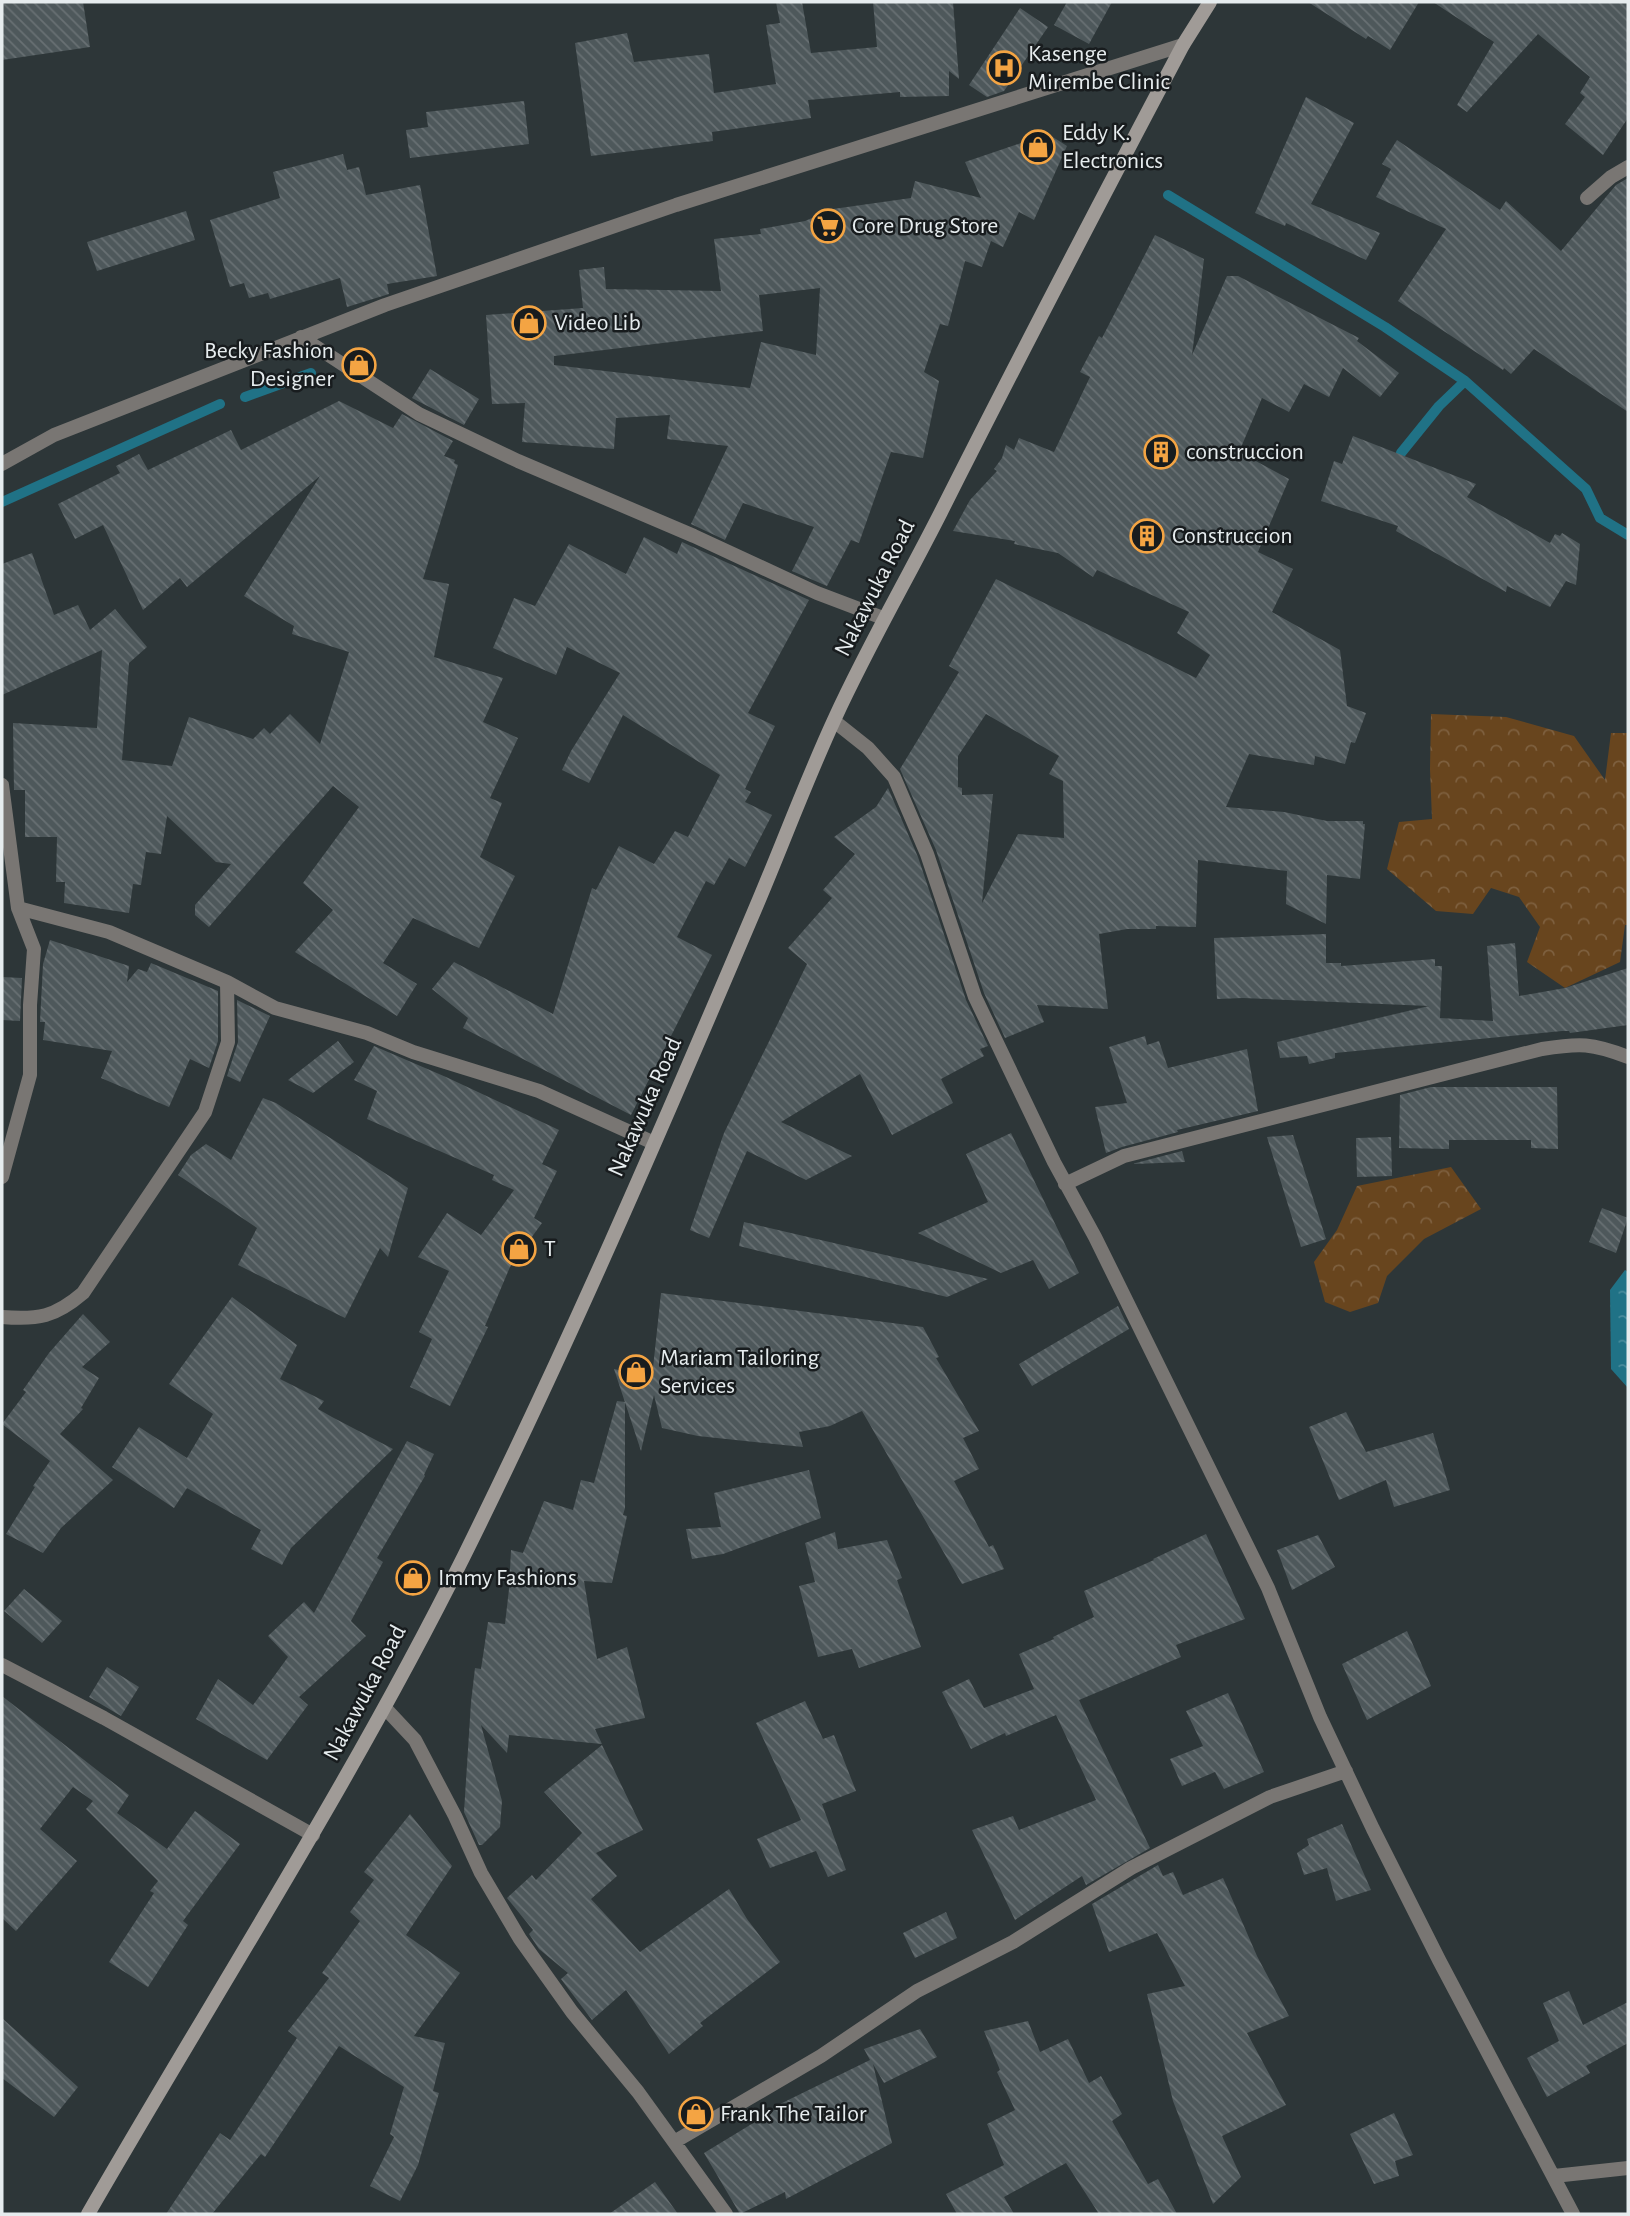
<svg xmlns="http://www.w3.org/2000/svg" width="1630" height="2216" font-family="'Alegreya Sans',sans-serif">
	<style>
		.forest { fill: url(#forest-crowns) }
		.water { fill: url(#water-ripples) }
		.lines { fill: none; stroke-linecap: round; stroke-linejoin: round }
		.stream { stroke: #207286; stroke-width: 10 }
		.building { fill: url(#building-back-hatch); fill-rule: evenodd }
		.minor { stroke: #797673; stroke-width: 14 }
		.secondary { stroke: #a09b97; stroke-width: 14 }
		.labels { text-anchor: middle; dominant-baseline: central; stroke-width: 5; stroke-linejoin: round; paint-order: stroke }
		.poi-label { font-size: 24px; fill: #e6ecee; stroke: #181c1e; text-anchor: start }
		.street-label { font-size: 24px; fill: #e6ecee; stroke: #181c1e }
	</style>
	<defs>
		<pattern id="forest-crowns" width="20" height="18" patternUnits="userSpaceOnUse" patternTransform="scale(1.75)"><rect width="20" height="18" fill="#68451e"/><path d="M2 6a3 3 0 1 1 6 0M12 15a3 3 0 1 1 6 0" fill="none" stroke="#7e603f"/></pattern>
		<pattern id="water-ripples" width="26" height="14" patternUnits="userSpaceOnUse" patternTransform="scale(1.75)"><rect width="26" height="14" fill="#207286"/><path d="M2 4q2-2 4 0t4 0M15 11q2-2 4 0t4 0" fill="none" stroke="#4b8d9d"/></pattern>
		<pattern id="building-back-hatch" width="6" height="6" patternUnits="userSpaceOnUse" patternTransform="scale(1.75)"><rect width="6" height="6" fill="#4e585b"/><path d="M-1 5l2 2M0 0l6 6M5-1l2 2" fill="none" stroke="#687073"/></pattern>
	</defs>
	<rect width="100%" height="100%" fill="#2d3638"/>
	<path class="forest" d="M 1431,714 L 1506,717 L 1574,736 L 1605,780 L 1611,733 L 1628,733 L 1628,925 L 1625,925 L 1620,962 L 1565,988 L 1527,962 L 1540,927 L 1519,897 L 1491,888 L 1473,914 L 1436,911 L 1387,869 L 1399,822 L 1432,819 L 1430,769 Z
		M 1451,1167 L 1481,1209 L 1424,1239 L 1387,1276 L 1378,1303 L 1350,1312 L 1325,1302 L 1314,1262 L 1337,1230 L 1357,1186 Z"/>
	<path class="water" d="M 1625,1270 L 1628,1272 L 1628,1388 L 1611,1369 L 1610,1290 Z"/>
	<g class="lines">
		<path class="stream" d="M 1168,195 L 1385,327 L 1465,381 L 1586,489 L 1600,518 L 1628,535
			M 245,397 L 311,373
			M 1401,453 L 1439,406 L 1465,381
			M 2,502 L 220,404"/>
	</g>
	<path class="building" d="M 2,2 L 83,2 L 90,47 L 2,60 Z
		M 776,2 L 802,2 L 811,53 L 877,47 L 873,2 L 953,2 L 959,79 L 949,71 L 949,96 L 900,97 L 900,92 L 808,100 L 811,118 L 712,132 L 713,141 L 591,156 L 575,43 L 627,33 L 634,62 L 709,54 L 714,93 L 776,84 L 766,25 L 780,23 Z
		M 1067,2 L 1112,2 L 1089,44 L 1054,25 Z
		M 1308,2 L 1419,2 L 1390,50 L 1368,36 L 1366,39 Z
		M 1433,2 L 1628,2 L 1628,118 L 1603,155 L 1565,124 L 1585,97 L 1580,93 L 1590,77 L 1538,34 L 1467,112 L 1457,105 L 1494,42 Z
		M 1020,8 L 1048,27 L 1004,91 L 987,97 L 969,85 Z
		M 1306,97 L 1354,123 L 1311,204 L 1380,233 L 1366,260 L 1286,223 L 1285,226 L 1255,213 Z
		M 524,101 L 529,144 L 410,158 L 406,130 L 428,127 L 426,112 Z
		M 1048,134 L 1067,146 L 1034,220 L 1019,212 L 1003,247 L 991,241 L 982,267 L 965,261 L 948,326 L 940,324 L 924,372 L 939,381 L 923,458 L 891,452 L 859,543 L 851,540 L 827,586 L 792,571 L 814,527 L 743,503 L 725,540 L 691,524 L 728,446 L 667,439 L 670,415 L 616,418 L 614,449 L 522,442 L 525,403 L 492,404 L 486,315 L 583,308 L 579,270 L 604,267 L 606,289 L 721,291 L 714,239 L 761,234 L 760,229 L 805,221 L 833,209 L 911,198 L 915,181 L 981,198 L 965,162 ZM 820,288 L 816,355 L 761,342 L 750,388 L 554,365 L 554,356 L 763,331 L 759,295 Z
		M 1397,140 L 1500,210 L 1506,201 L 1561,251 L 1616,185 L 1628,178 L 1628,412 L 1534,349 L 1511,374 L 1504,368 L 1503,370 L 1398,301 L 1446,229 L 1376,197 L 1391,169 L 1382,164 Z
		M 343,154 L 347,170 L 359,167 L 366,195 L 420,185 L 437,276 L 387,284 L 389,294 L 347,307 L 340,278 L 270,299 L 268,293 L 249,298 L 244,283 L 230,287 L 210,220 L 280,198 L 273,172 Z
		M 186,211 L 195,240 L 97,271 L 87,242 Z
		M 1155,235 L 1204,259 L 1192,355 L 1227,276 L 1238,276 L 1359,338 L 1357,341 L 1399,373 L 1380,397 L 1343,368 L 1329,397 L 1304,384 L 1289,412 L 1262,398 L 1239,452 L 1289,479 L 1258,552 L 1293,569 L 1272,612 L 1340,650 L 1347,706 L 1366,713 L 1355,743 L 1351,742 L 1345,764 L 1315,756 L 1314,765 L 1249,754 L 1226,807 L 1284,812 L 1327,821 L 1363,821 L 1363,824 L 1365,824 L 1360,879 L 1327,875 L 1326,924 L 1286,904 L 1287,871 L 1198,860 L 1196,927 L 1156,926 L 1156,929 L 1127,929 L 1099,934 L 1108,1009 L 1037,1005 L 1044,1022 L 1005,1038 L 984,993 L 936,850 L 900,769 L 959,672 L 949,666 L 996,579 L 1196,678 L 1210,655 L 1177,633 L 1189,612 L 1097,570 L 1093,577 L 1058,553 L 1014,544 L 1015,541 L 953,531 L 970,500 L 997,471 L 994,469 L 1002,458 L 1006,445 L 1014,450 L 1019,438 L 1054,452 L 1090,377 L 1080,372 L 1099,336 L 1102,338 ZM 986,714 L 1059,756 L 1049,774 L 1063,781 L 1064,838 L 1018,834 L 982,903 L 993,794 L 962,795 L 962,788 L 958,787 L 958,756 Z
		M 430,369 L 479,399 L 464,425 L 412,398 Z
		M 339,401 L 393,428 L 402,414 L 453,441 L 444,456 L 455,460 L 454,463 L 458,465 L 423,579 L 449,584 L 434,657 L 503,678 L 483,722 L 518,738 L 490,798 L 502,803 L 480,857 L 515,876 L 479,948 L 413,918 L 383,963 L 417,984 L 397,1016 L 295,952 L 333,910 L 303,883 L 359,807 L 333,786 L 209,927 L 195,915 L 195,905 L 231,864 L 216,862 L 167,816 L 161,854 L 146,852 L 141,885 L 133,884 L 129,913 L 64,903 L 65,882 L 56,882 L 57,837 L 25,837 L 25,790 L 14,790 L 13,723 L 97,728 L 102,650 L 2,695 L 2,564 L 32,553 L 54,615 L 78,605 L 90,630 L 115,609 L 147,647 L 129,663 L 122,760 L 172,766 L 189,717 L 253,739 L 264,728 L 270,734 L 290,714 L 320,744 L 349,652 L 292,634 L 294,626 L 244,596 L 320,476 L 187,587 L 180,578 L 143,610 L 103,525 L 75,539 L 58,504 L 120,473 L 116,466 L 139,454 L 148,470 L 231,430 L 241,450 Z
		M 1353,436 L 1476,484 L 1467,497 L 1550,543 L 1555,534 L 1560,536 L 1562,533 L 1580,544 L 1576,585 L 1566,581 L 1550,607 L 1507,586 L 1506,592 L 1396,531 L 1398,526 L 1321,501 L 1334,461 L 1342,464 Z
		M 644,537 L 677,554 L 682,542 L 809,600 L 748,713 L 775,726 L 745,789 L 751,792 L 745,802 L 772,815 L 745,867 L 729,858 L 714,885 L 706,881 L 677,937 L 712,955 L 631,1115 L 463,1028 L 468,1018 L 432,989 L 454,962 L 553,1014 L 592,888 L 596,890 L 619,846 L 654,864 L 675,831 L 688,837 L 720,775 L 623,715 L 589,783 L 562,770 L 571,751 L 620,673 L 567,647 L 556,675 L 493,648 L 514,598 L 535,606 L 569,544 L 626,574 Z
		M 888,788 L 918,857 L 966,1000 L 988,1046 L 980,1049 L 984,1056 L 941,1079 L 953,1103 L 892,1135 L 860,1074 L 781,1122 L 852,1156 L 806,1180 L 747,1151 L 709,1238 L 690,1230 L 724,1133 L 807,964 L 788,948 L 832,898 L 823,890 L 855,854 L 834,837 L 876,807 Z
		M 1326,934 L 1326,963 L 1341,963 L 1341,966 L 1435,959 L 1435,966 L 1442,966 L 1440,1018 L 1493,1021 L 1487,946 L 1515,943 L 1519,996 L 1565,988 L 1628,968 L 1628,1025 L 1570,1033 L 1569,1031 L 1562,1031 L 1335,1053 L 1335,1058 L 1309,1064 L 1307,1056 L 1280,1058 L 1277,1042 L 1429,1006 L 1243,998 L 1217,999 L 1214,938 Z
		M 50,940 L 129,966 L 127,982 L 138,969 L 147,972 L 151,963 L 218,991 L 218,1041 L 209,1068 L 190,1059 L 169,1107 L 101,1078 L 112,1051 L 43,1040 L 45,1022 L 40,1022 L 43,964 Z
		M 2,977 L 22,978 L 20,1021 L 2,1020 Z
		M 237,1000 L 270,1016 L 240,1082 L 227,1076 L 238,1042 Z
		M 1145,1036 L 1147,1045 L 1159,1041 L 1168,1068 L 1247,1049 L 1258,1111 L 1177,1130 L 1178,1132 L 1122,1147 L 1106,1153 L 1095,1107 L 1127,1103 L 1109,1047 Z
		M 338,1041 L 354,1062 L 313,1093 L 288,1080 Z
		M 374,1046 L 446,1077 L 559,1130 L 542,1164 L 557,1171 L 534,1218 L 542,1223 L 510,1267 L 485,1326 L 488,1327 L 450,1406 L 410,1387 L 432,1339 L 419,1332 L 449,1271 L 418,1257 L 447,1213 L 481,1235 L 514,1190 L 492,1180 L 494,1175 L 367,1119 L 377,1091 L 354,1080 Z
		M 1431,1087 L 1557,1087 L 1558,1149 L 1531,1148 L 1531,1140 L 1449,1140 L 1449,1149 L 1399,1148 L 1400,1095 Z
		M 263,1098 L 276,1103 L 408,1188 L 388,1257 L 380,1248 L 345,1318 L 238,1265 L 257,1228 L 178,1175 L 191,1155 L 206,1144 L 231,1160 Z
		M 1011,1133 L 1079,1273 L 1049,1289 L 1033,1260 L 1001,1273 L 918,1233 L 988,1202 L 966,1154 Z
		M 1293,1135 L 1326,1239 L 1301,1247 L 1267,1137 Z
		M 1391,1137 L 1392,1176 L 1357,1177 L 1356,1138 Z
		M 1182,1151 L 1185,1162 L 1132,1164 Z
		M 1602,1208 L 1628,1218 L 1616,1253 L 1589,1242 Z
		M 744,1222 L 988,1279 L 947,1297 L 739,1246 Z
		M 661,1293 L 923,1327 L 939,1357 L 936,1358 L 979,1431 L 963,1438 L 979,1469 L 954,1481 L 989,1547 L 993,1545 L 1004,1569 L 962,1584 L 862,1411 L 830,1426 L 799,1432 L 803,1447 L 698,1436 L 662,1428 L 654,1395 L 641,1451 L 614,1369 L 652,1377 Z
		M 232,1297 L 297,1345 L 280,1379 L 324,1401 L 318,1409 L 332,1417 L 393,1449 L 291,1548 L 282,1565 L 251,1549 L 261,1530 L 187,1488 L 174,1508 L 112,1467 L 139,1427 L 187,1458 L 213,1414 L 169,1384 Z
		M 1118,1306 L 1129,1329 L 1032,1386 L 1019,1364 Z
		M 83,1314 L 110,1342 L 82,1367 L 99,1378 L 81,1408 L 83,1409 L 60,1434 L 113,1480 L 61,1528 L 43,1553 L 6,1534 L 35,1487 L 33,1486 L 50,1461 L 2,1424 L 26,1392 L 23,1390 L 49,1353 Z
		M 617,1401 L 625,1402 L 625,1508 L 623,1515 L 627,1516 L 612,1583 L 584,1581 L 597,1659 L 627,1647 L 645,1718 L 595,1729 L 602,1744 L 509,1735 L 507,1753 L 481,1725 L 502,1801 L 500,1827 L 482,1845 L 479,1845 L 464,1812 L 471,1702 L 475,1668 L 481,1669 L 488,1622 L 505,1624 L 509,1589 L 511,1550 L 523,1553 L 544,1501 L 573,1510 L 581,1480 L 594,1483 Z
		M 1346,1412 L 1366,1452 L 1433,1433 L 1450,1490 L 1394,1507 L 1386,1480 L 1339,1500 L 1309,1427 Z
		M 407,1441 L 434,1454 L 424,1475 L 425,1476 L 377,1558 L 383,1562 L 351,1621 L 366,1636 L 299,1697 L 308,1705 L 267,1760 L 196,1719 L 218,1679 L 253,1705 L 288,1657 L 268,1636 L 304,1602 L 314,1613 Z
		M 809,1470 L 821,1518 L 723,1554 L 692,1559 L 686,1529 L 721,1527 L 714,1493 Z
		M 835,1532 L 838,1549 L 887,1540 L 902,1578 L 897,1580 L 921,1647 L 859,1668 L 852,1649 L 818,1657 L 799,1586 L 815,1582 L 805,1543 Z
		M 1206,1534 L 1245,1619 L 1176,1645 L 1181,1657 L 1079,1700 L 1150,1848 L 1086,1885 L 1082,1876 L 1015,1920 L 972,1830 L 1013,1816 L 1019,1830 L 1096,1800 L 1056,1715 L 1006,1736 L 1005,1733 L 971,1749 L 942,1692 L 969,1679 L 984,1708 L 1034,1689 L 1019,1654 L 1054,1639 L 1053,1637 L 1094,1617 L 1084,1591 L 1154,1560 L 1153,1559 Z
		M 1318,1535 L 1335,1567 L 1292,1590 L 1277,1550 Z
		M 24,1589 L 62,1621 L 42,1643 L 4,1611 Z
		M 1407,1631 L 1431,1686 L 1367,1720 L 1342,1664 Z
		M 107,1667 L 139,1687 L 121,1716 L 89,1697 Z
		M 1228,1693 L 1264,1772 L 1224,1789 L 1215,1772 L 1182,1786 L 1170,1759 L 1203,1746 L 1186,1711 Z
		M 2,1696 L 129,1795 L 117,1813 L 167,1849 L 195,1811 L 240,1844 L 183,1921 L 188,1925 L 148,1987 L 109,1962 L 154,1893 L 150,1891 L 158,1881 L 86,1809 L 93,1801 L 73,1787 L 40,1829 L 77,1861 L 16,1931 L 2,1918 Z
		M 805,1701 L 823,1739 L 834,1735 L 856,1791 L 822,1804 L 846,1870 L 828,1877 L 816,1851 L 770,1868 L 757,1839 L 801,1820 L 756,1723 Z
		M 602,1745 L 643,1830 L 596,1853 L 617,1876 L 591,1899 L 640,1952 L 729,1889 L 747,1919 L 780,1962 L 700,2023 L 703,2026 L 669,2054 L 626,1990 L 592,2020 L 561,1979 L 568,1973 L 539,1949 L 529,1934 L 533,1930 L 507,1898 L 532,1875 L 536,1880 L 582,1833 L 544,1792 Z
		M 410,1814 L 452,1866 L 406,1935 L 460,1973 L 414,2036 L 445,2043 L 433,2091 L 439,2093 L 418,2165 L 400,2201 L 370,2186 L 394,2137 L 390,2134 L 404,2087 L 339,2046 L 265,2157 L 261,2154 L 212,2214 L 166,2214 L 220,2133 L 230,2140 L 297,2038 L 288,2031 L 329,1978 L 322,1973 L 360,1921 L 350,1912 L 374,1880 L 364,1872 Z
		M 1342,1824 L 1371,1890 L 1336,1901 L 1327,1868 L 1304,1875 L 1297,1853 L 1309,1845 L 1307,1839 Z
		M 1158,1865 L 1163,1876 L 1173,1872 L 1183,1895 L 1223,1878 L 1257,1956 L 1289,2016 L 1247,2033 L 1286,2105 L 1222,2136 L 1241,2177 L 1213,2204 L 1173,2101 L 1147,1994 L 1185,1986 L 1157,1933 L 1109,1952 L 1092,1904 Z
		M 946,1912 L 957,1938 L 915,1958 L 903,1933 Z
		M 1569,1991 L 1583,2025 L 1628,2002 L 1628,2043 L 1586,2066 L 1590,2073 L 1547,2097 L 1527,2058 L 1559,2041 L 1543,2003 Z
		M 2,2018 L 78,2087 L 54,2117 L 2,2078 Z
		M 1028,2021 L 1040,2052 L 1068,2039 L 1089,2083 L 1101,2076 L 1122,2114 L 1112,2121 L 1148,2184 L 1158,2179 L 1177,2214 L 1099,2214 L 1066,2163 L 1004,2197 L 1014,2214 L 957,2214 L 946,2194 L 1004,2165 L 987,2124 L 1015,2110 L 997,2072 L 1000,2070 L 984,2031 Z
		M 920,2029 L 937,2057 L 884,2083 L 873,2064 L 892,2143 L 786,2199 L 785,2192 L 740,2214 L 704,2153 L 781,2106 L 780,2104 L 870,2060 L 864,2049 Z
		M 1394,2113 L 1413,2155 L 1395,2161 L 1399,2176 L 1374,2184 L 1350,2134 Z
		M 655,2182 L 678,2214 L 609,2214 Z"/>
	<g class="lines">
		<path class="minor" d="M 1587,198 L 1611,177 L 1628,167
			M 301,337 L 419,414 L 518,461 L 694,536 L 817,593 L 883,618
			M 2,464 L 54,435 L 385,305 L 676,205 L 1183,45
			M 834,721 L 868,748 L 894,777 L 927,854 L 975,997 L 1054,1162 L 1095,1237 L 1268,1588 L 1320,1717 L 1373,1829 L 1439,1960 L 1573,2214
			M 2,785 L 18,908 L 109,932 L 227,982 L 275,1008 L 367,1033 L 413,1052 L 539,1091 L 654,1143
			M 2,1177 L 30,1075 L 30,1005 L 34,949 L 18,908
			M 1065,1184 L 1124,1156 L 1542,1049 C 1580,1043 1592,1043 1628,1057
			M 2,1317 C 38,1320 55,1317 83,1293 L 205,1112 L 228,1042 L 227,982
			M 2,1665 L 104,1718 L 313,1835
			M 385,1708 L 415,1740 L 455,1816 L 481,1873 L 520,1939 L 572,2012 L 638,2092 L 726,2214
			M 674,2142 L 821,2056 L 917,1991 L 1013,1942 L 1131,1868 L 1270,1797 L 1346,1771
			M 1554,2176 L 1628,2168"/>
		<path class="secondary" d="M 88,2214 C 214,1995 351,1783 464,1556 C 567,1348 659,1135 750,921 C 779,854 804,785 835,718 C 867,648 906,581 941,512 C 1020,355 1101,200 1183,45 L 1210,2"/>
	</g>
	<defs>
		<symbol id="hospital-ring" viewBox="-11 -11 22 22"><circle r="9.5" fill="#181c1e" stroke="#f4a443" stroke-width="1.5"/><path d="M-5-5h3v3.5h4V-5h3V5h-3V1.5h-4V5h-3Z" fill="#f4a443"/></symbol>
		<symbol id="shop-ring" viewBox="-11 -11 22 22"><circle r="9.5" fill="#181c1e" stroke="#f4a443" stroke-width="1.5"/><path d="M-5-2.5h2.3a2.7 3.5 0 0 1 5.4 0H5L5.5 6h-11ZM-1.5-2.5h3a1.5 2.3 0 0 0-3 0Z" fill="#f4a443"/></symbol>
		<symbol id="supermarket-ring" viewBox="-11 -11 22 22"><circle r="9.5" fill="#181c1e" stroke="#f4a443" stroke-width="1.5"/><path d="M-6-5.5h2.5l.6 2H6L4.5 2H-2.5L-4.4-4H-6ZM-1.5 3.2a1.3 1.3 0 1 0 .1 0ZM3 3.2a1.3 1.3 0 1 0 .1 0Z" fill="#f4a443"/></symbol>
		<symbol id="building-ring" viewBox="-11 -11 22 22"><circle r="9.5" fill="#181c1e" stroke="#f4a443" stroke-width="1.5"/><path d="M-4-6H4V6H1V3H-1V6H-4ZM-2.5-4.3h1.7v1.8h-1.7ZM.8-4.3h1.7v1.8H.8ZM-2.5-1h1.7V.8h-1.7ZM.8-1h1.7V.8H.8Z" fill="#f4a443"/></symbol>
	</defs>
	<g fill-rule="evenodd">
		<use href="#hospital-ring" x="985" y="49" width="38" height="38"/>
		<use href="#shop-ring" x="1019" y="128" width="38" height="38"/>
		<use href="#supermarket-ring" x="809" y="207" width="38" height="38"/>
		<use href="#shop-ring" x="510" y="304" width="38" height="38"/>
		<use href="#shop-ring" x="340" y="346" width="38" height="38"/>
		<use href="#building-ring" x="1142" y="433" width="38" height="38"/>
		<use href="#building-ring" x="1128" y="517" width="38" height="38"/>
		<use href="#shop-ring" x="500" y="1230" width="38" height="38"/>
		<use href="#shop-ring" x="617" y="1353" width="38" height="38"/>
		<use href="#shop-ring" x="394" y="1559" width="38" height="38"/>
		<use href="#shop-ring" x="677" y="2095" width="38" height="38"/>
	</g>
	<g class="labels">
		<g class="poi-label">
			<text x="1028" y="54">Kasenge<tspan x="1028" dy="28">Mirembe Clinic</tspan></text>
			<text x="1062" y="133">Eddy K.<tspan x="1062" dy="28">Electronics</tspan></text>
			<text x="852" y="226">Core Drug Store</text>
			<text x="554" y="323">Video Lib</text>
			<text x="334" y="351" text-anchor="end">Becky Fashion<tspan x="334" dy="28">Designer</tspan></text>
			<text x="1186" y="452">construccion</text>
			<text x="1172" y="536">Construccion</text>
			<text x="544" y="1249">T</text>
			<text x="660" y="1358">Mariam Tailoring<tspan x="660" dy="28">Services</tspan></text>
			<text x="438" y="1578">Immy Fashions</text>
			<text x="720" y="2114">Frank The Tailor</text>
		</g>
		<g class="street-label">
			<text transform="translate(875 588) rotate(-63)">Nakawuka Road</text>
			<text transform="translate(645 1107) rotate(-66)">Nakawuka Road</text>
			<text transform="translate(365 1693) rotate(-62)">Nakawuka Road</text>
		</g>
	</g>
	<rect width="1630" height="2216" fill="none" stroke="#e6ecee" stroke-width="7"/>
</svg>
